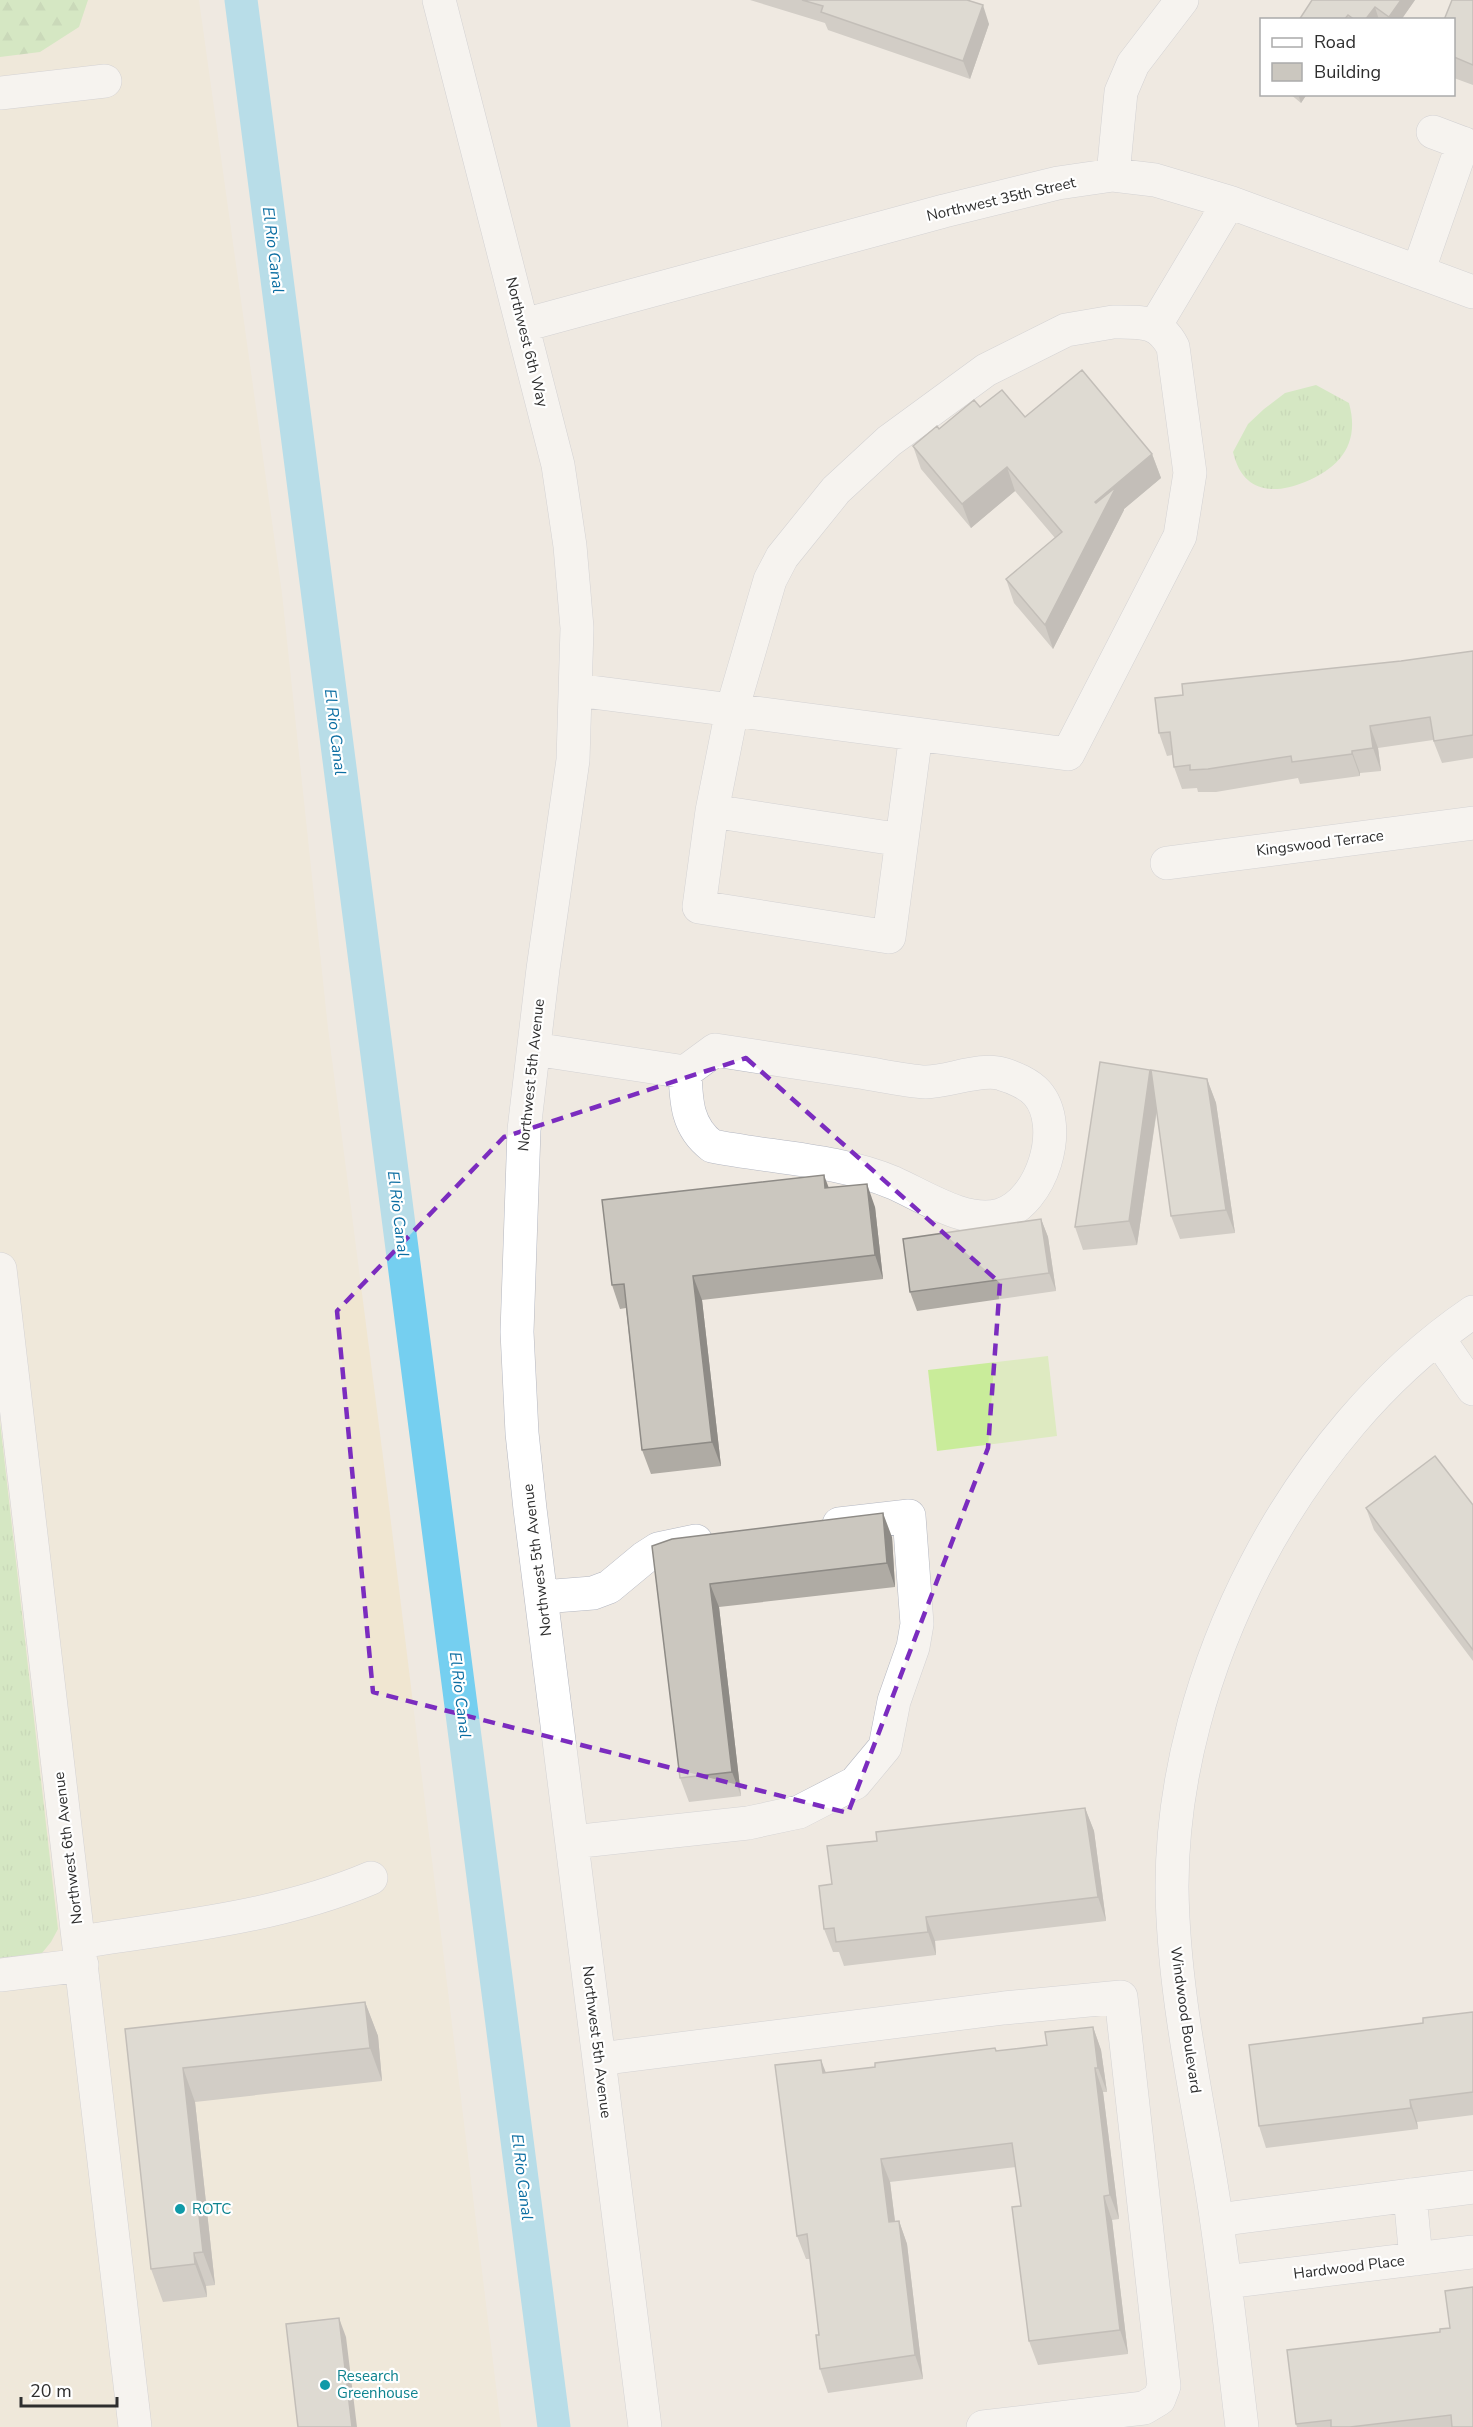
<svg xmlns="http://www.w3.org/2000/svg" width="1473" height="2427" font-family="'Nunito Sans',sans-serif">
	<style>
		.education { fill: #f0e6d1 }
		.grass { fill: url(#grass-tufts) }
		.forest { fill: url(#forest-firs) }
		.pitch { fill: #c9ec9a }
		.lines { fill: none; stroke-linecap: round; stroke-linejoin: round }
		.canal { stroke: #75cff0; stroke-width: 33 }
		.minor-casing { stroke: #b4b7c1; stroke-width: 34 }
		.minor { stroke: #fff; stroke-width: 33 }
		.wall { fill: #afaba4 }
		.shaded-wall { fill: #8e8b86 }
		.building { fill: #cbc7bf; stroke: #8e8b86; stroke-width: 1.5 }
		.marked { fill: none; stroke: #7b2cbf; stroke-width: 4.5; stroke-dasharray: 12 8; stroke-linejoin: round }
		.culture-dot { fill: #0f9aa8; stroke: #fff; stroke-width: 2 }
		.labels { text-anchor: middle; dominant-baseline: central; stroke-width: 4.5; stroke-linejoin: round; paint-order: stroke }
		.street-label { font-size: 15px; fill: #2e2e2e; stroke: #fff }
		.culture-label { font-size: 15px; fill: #0d838f; stroke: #fff; text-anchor: start }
		.water-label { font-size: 16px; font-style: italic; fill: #0d6fa3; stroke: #fff }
	</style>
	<defs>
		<pattern id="grass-tufts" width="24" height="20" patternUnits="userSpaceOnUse" patternTransform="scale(1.5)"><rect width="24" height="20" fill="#b6e59e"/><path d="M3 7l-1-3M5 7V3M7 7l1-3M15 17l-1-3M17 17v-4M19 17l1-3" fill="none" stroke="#9dc588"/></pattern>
		<pattern id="forest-firs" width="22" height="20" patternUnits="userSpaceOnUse" patternTransform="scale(1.5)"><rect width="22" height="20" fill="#b6e59e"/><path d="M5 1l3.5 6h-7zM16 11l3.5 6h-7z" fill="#9dc588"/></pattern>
	</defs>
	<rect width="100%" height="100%" fill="#efe9e1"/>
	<path class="education" d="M 0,0 L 199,0 L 282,593 L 328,1028 L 384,1465 L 501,2427 L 0,2427 Z"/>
	<path class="grass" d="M 1316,385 L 1349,403 C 1360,443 1341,467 1305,482 C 1271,496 1242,491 1233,452 L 1248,424 L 1264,409 L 1285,393 Z
		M 0,1422 L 58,1929 L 51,1942 L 42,1953 L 0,1958 Z"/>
	<path class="forest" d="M 0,0 L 88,0 L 79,27 L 40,52 L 0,57 Z"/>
	<path class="pitch" d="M 1048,1356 L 1057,1436 L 937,1451 L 928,1370 Z"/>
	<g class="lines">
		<path class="canal" d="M 241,0 L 554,2427"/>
		<defs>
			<path id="minor" d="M 439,0 L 558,465 L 570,546 L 577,628 L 573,760 L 543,969 L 524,1130 L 517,1332 L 522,1433 L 530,1509 L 645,2427
				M 0,93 L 105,81
				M 1433,132 L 1473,147
				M 1113,175 L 1121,92 L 1133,64 L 1182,0
				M 1418,272 L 1463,143
				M 1113,322 C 1142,322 1159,320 1173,347 L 1190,473 L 1180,536 L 1068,754 L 732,710 L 770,580 L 782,557 L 836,490 L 889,441 L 986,370 L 1066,330 Z
				M 524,325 L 944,211 L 1058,183 L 1113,175 L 1155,180 L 1229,202 L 1473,292
				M 1155,326 L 1229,202
				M 576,690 L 732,710 L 712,811 L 699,907 L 889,937 L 916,734
				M 712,811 L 902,840
				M 1167,863 L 1473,823
				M 534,1049 L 685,1072 L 715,1050 C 763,1057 811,1065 859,1072 C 880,1075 904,1081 926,1082 C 948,1082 982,1067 1002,1074 C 1013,1077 1029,1084 1037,1093 C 1066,1126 1042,1203 1000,1215 C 967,1225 923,1196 894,1183 C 837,1159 772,1158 712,1146 C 687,1127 686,1102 685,1072
				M 0,1269 L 135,2427
				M 1438,1338 L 1473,1389
				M 542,1597 L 593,1593 L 609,1587 L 644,1558 L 658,1549 L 696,1541
				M 572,1842 L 748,1823 L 799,1812 L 855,1783 L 885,1747 L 894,1701 L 913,1647 L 917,1624 L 909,1516 L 839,1524
				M 79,1942 C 177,1927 279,1917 371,1878
				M 0,1975 L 82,1965
				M 599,2059 L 1004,2008 L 1121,1997 L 1164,2386 L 1159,2399 L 1144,2408 L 983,2427
				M 1410,2195 L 1416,2259
				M 1217,2220 L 1473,2187
				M 1225,2282 L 1473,2252
				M 1242,2427 C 1232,2344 1224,2261 1210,2178 C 1194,2082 1173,1985 1172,1887 C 1172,1672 1295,1433 1473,1312"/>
		</defs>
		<use href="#minor" class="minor-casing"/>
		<use href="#minor" class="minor"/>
	</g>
	<path class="wall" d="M 750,0 L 967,0 L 989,24 L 970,79 L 828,30 L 825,23 Z
		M 1415,0 L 1401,20 L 1299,20 Z
		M 1473,0 L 1473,85 L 1454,78 L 1454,20 Z
		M 1290,94 L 1307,94 L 1301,103 Z
		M 980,407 L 1025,417 L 1152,454 L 1161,478 L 1124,509 L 1124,510 L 1053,649 L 1014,603 L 1006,579 L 1055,538 L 1015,491 L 971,528 L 921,469 L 913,446 L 939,429 Z
		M 1473,651 L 1473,758 L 1442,763 L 1433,740 L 1378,748 L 1381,771 L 1360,773 L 1360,776 L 1300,784 L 1298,778 L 1216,792 L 1198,792 L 1197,788 L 1182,789 L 1174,767 L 1172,755 L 1167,756 L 1159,733 L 1183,695 Z
		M 1151,1073 L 1207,1079 L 1216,1103 L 1235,1233 L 1180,1239 L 1171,1216 L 1157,1110 L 1137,1245 L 1083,1250 L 1075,1227 Z
		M 828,1188 L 875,1207 L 883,1279 L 702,1300 L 721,1466 L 651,1474 L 642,1450 L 626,1308 L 620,1309 L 612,1285 Z
		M 1041,1219 L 1048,1237 L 1056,1291 L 917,1311 L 910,1292 Z
		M 1473,1505 L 1473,1661 L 1374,1530 L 1366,1508 Z
		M 892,1537 L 895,1587 L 719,1607 L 741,1796 L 689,1802 L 680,1778 L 652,1546 Z
		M 1085,1808 L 1094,1831 L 1106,1921 L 935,1941 L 936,1955 L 844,1966 L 839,1952 L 833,1952 L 824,1929 L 832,1884 L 877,1841 Z
		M 365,2002 L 378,2036 L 382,2081 L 195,2102 L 215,2285 L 206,2286 L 207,2297 L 163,2302 L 151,2269 L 125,2029 Z
		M 1473,2012 L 1473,2115 L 1417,2122 L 1418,2129 L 1266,2148 L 1259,2126 L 1423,2023 Z
		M 1093,2027 L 1101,2050 L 1107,2092 L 1103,2092 L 1119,2219 L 1112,2220 L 1128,2354 L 1038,2365 L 1029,2341 L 1021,2206 L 1016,2167 L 890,2182 L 895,2221 L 899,2221 L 907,2244 L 923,2379 L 828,2393 L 820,2369 L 819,2335 L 810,2259 L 806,2259 L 797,2236 L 826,2073 L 1047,2045 Z
		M 1450,2328 L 1473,2427 L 1297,2427 L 1296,2424 L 1440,2332 Z"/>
	<path class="shaded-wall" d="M 1401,0 L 1415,0 L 1401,20 L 1390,20 L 1389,17 Z
		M 983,5 L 989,24 L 970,79 L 963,61 Z
		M 1375,7 L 1379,20 L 1365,20 Z
		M 1298,94 L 1307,94 L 1301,103 Z
		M 1152,454 L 1161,478 L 1124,509 L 1124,510 L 1053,649 L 1045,625 L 1095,502 Z
		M 1007,467 L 1015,491 L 971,528 L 962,504 Z
		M 1370,726 L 1378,748 L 1381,771 L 1373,748 Z
		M 1352,751 L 1360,773 L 1360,776 L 1352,754 Z
		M 1150,1070 L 1159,1094 L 1137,1245 L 1129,1221 Z
		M 1207,1079 L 1216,1103 L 1235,1233 L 1226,1210 Z
		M 824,1175 L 833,1199 L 825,1188 Z
		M 867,1184 L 875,1207 L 883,1279 L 875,1255 Z
		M 1041,1219 L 1048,1237 L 1056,1291 L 1049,1273 Z
		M 693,1276 L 702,1300 L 721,1466 L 712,1442 Z
		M 883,1513 L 892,1537 L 895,1587 L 887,1563 Z
		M 710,1584 L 719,1607 L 741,1796 L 732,1772 Z
		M 1085,1808 L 1094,1831 L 1106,1921 L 1098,1897 Z
		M 926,1917 L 935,1941 L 936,1955 L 928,1932 Z
		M 365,2002 L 378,2036 L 382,2081 L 370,2048 Z
		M 1093,2027 L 1101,2050 L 1107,2092 L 1098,2068 Z
		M 821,2060 L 830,2083 L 823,2073 Z
		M 183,2068 L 195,2102 L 215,2285 L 203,2252 Z
		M 1095,2068 L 1103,2092 L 1119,2219 L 1110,2195 Z
		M 1410,2100 L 1417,2122 L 1418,2129 L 1411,2108 Z
		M 881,2159 L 890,2182 L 898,2246 L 889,2222 Z
		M 1104,2196 L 1112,2220 L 1128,2354 L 1120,2330 Z
		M 899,2221 L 907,2244 L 923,2379 L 915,2355 Z
		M 194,2253 L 206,2286 L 207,2297 L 195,2264 Z
		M 339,2318 L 346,2337 L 357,2427 L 352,2427 Z"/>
	<path class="building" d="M 802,0 L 967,0 L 983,5 L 963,61 L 821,12 L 823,6 Z
		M 1312,0 L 1401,0 L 1389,17 L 1375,7 L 1365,20 L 1355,20 L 1348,15 L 1344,20 L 1299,20 Z
		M 1452,0 L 1473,0 L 1473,65 L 1454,57 L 1454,20 L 1444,20 Z
		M 1082,370 L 1152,454 L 1095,502 L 1096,503 L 1116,487 L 1045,625 L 1006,579 L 1062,532 L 1007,467 L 962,504 L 913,446 L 937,426 L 939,429 L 974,400 L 980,407 L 1002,390 L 1025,417 Z
		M 1473,651 L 1473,735 L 1434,741 L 1430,717 L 1370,726 L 1373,748 L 1352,751 L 1352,754 L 1292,762 L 1291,756 L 1208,769 L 1190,770 L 1190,765 L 1174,767 L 1170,732 L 1159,733 L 1155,698 L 1183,695 L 1182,684 L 1401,661 Z
		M 1100,1062 L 1150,1070 L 1129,1221 L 1075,1227 Z
		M 1151,1070 L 1207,1079 L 1226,1210 L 1171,1216 Z
		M 824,1175 L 825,1188 L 867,1184 L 875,1255 L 693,1276 L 712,1442 L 642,1450 L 624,1284 L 612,1285 L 602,1200 Z
		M 1041,1219 L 1049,1273 L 910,1292 L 903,1239 Z
		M 1435,1456 L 1473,1505 L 1473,1650 L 1366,1508 Z
		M 883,1513 L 887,1563 L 710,1584 L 732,1772 L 680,1778 L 652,1546 L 672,1539 Z
		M 1085,1808 L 1098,1897 L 926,1917 L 928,1932 L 836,1942 L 834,1928 L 824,1929 L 819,1886 L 832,1884 L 827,1846 L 877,1841 L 876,1832 Z
		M 365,2002 L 370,2048 L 183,2068 L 203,2252 L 194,2253 L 195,2264 L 151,2269 L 125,2029 Z
		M 1473,2012 L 1473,2092 L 1410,2100 L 1411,2108 L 1259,2126 L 1249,2045 L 1423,2023 L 1423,2018 Z
		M 1093,2027 L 1098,2068 L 1095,2068 L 1110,2195 L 1104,2196 L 1120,2330 L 1029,2341 L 1012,2207 L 1021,2206 L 1012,2143 L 881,2159 L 889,2222 L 899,2221 L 915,2355 L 820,2369 L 816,2335 L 819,2335 L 807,2234 L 797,2236 L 775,2065 L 821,2060 L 823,2073 L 875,2067 L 875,2063 L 995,2048 L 996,2051 L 1047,2045 L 1045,2032 Z
		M 1473,2287 L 1473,2427 L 1452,2427 L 1451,2415 L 1350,2427 L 1331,2427 L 1331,2420 L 1296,2424 L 1287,2350 L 1440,2332 L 1440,2329 L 1450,2328 L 1445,2291 Z
		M 339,2318 L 352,2427 L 298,2427 L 286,2324 Z"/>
	<path d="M0 0H1473V2427H0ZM 746,1058 L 1000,1283 L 988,1448 L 848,1813 L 373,1692 L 337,1311 L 504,1137 Z" fill="#efe9e1" fill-opacity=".55" fill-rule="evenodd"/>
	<path class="marked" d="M 746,1058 L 1000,1283 L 988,1448 L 848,1813 L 373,1692 L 337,1311 L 504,1137 Z"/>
	<g class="culture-dot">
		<circle cx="180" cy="2209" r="6"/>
		<circle cx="325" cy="2385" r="6"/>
	</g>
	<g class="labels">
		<g class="street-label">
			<text transform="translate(1001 199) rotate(-13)">Northwest 35th Street</text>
			<text transform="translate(527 342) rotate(76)">Northwest 6th Way</text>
			<text transform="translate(1320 843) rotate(-7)">Kingswood Terrace</text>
			<text transform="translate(531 1075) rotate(-84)">Northwest 5th Avenue</text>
			<text transform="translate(537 1560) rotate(-97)">Northwest 5th Avenue</text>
			<text transform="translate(68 1848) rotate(-97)">Northwest 6th Avenue</text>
			<text transform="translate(1186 2020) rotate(82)">Windwood Boulevard</text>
			<text transform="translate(597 2042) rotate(83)">Northwest 5th Avenue</text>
			<text transform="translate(1349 2267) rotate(-7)">Hardwood Place</text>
		</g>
		<g class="culture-label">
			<text x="192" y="2209">ROTC</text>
			<text x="337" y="2376">Research<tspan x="337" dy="17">Greenhouse</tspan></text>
		</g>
		<g class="water-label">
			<text transform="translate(273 250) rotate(83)">El Rio Canal</text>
			<text transform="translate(335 732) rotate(83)">El Rio Canal</text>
			<text transform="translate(398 1214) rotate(83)">El Rio Canal</text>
			<text transform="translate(460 1695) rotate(83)">El Rio Canal</text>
			<text transform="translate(522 2177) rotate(83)">El Rio Canal</text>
		</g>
	</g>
	<rect x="1260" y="18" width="195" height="78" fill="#ffffff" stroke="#ababab" stroke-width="1.5"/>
	<rect x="1272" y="38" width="30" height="9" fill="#ffffff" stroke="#ababab" stroke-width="1.5"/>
	<text x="1314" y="48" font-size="18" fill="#2e2e2e">Road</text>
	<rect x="1272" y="63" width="30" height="18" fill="#cbc7bf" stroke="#ababab" stroke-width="1.5"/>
	<text x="1314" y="78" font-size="18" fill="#2e2e2e">Building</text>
	<path d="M21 2397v9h96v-9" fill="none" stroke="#2e2e2e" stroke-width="3"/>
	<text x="30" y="2397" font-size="18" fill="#2e2e2e" stroke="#ffffff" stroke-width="4.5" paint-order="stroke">20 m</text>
</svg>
